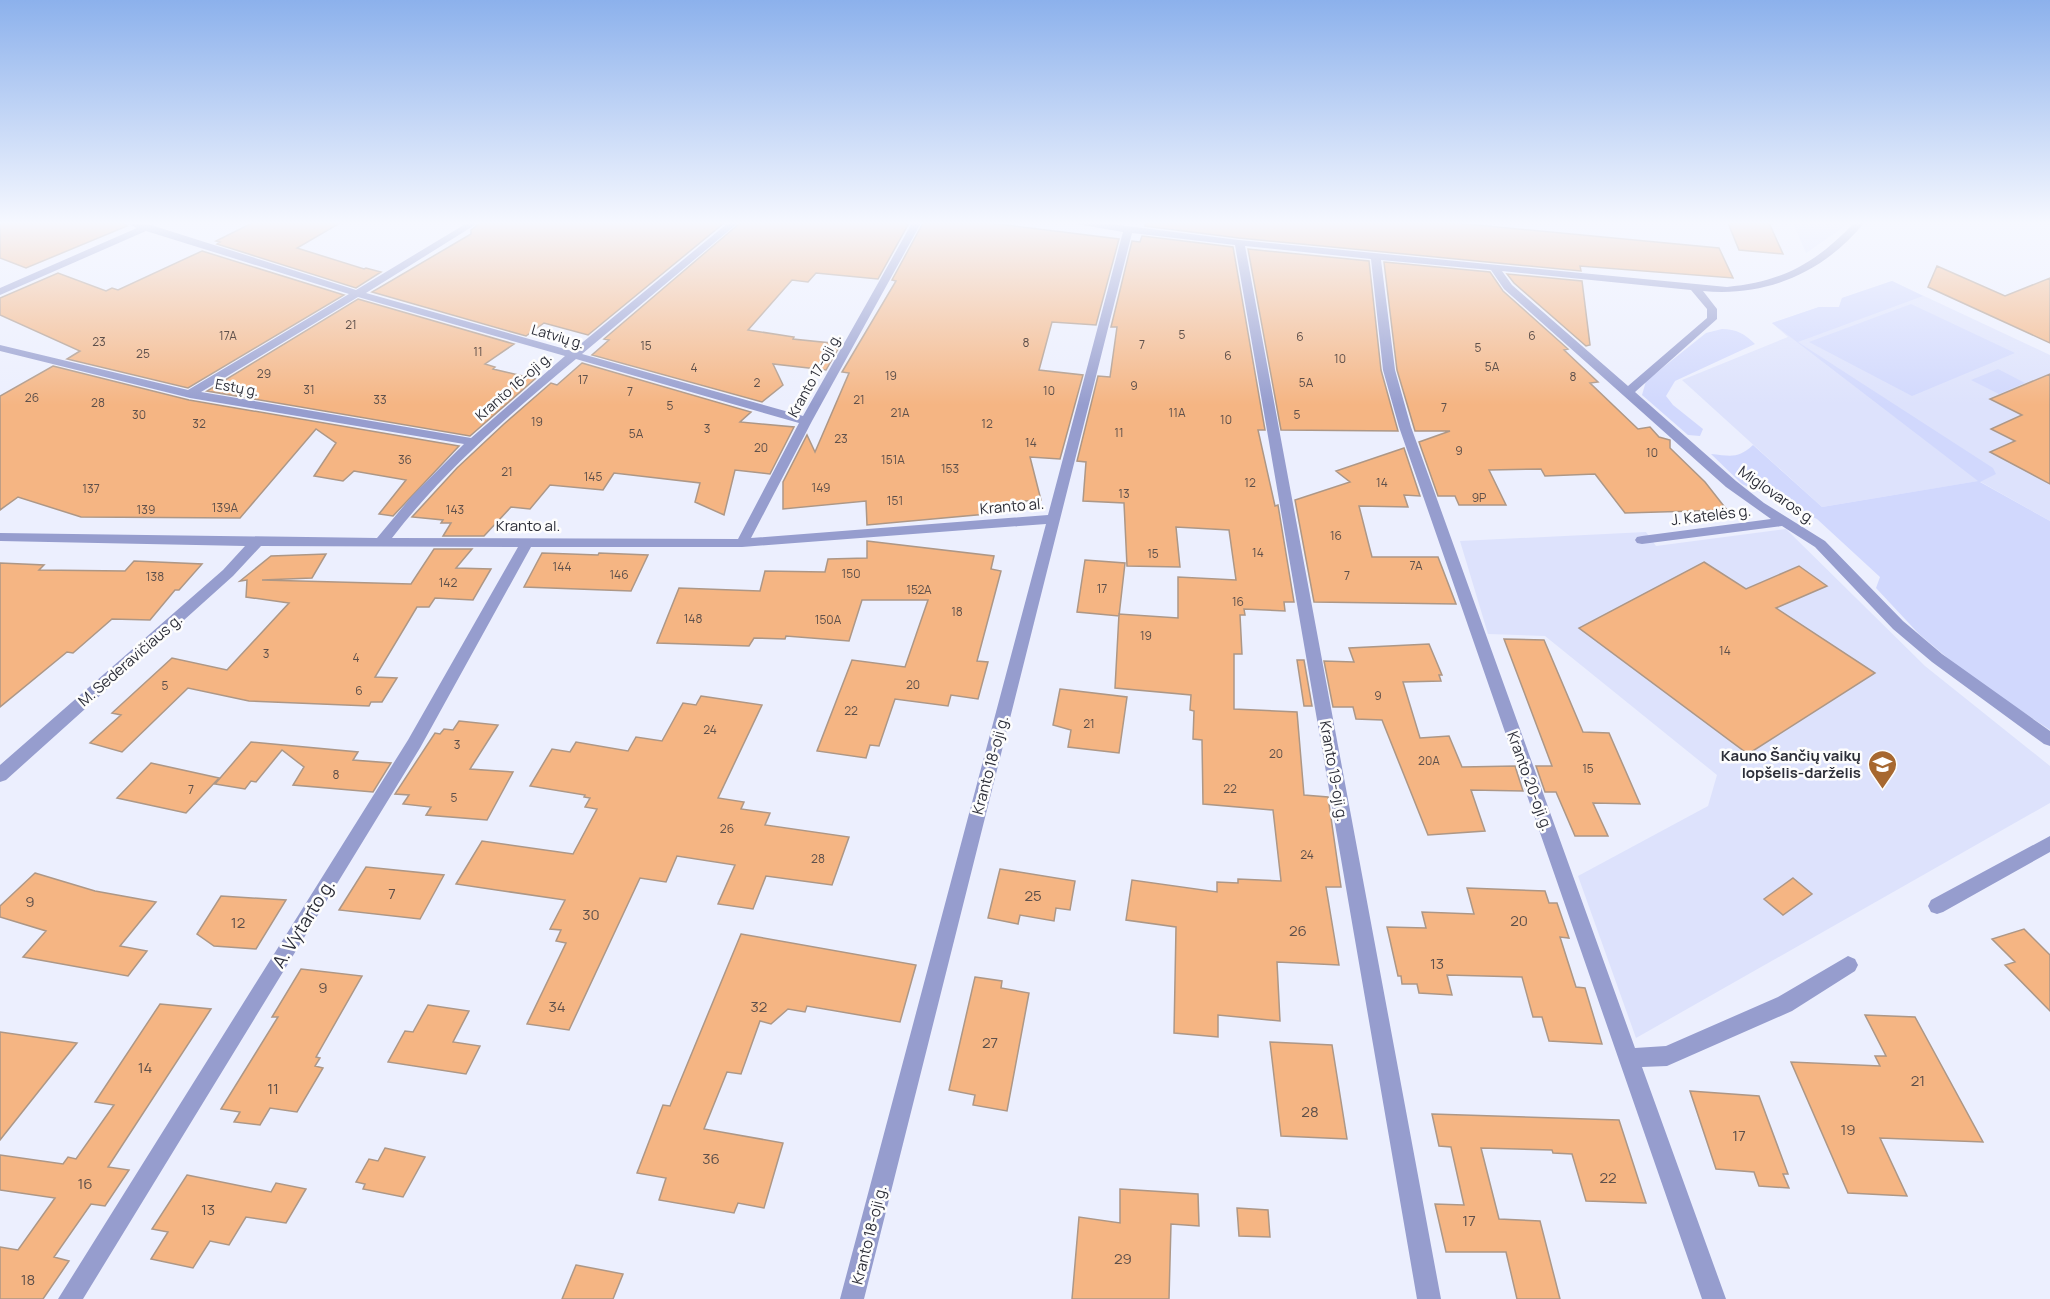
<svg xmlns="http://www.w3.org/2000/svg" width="2050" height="1299" font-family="Manrope,sans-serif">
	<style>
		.built { fill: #dde2fc }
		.green { fill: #d1d8fd }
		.building { fill: #f5b583; stroke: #ad9786; stroke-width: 1.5 }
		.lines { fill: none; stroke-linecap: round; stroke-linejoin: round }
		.minor { fill: #969dce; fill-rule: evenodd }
		.labels { text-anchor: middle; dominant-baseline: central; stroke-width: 5; stroke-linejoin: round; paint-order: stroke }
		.number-label { font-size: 12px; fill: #5e504b }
		.far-street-label { font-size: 14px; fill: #2c2e38; stroke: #fdfdfd }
		.street-label { font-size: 15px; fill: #2c2e38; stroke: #fdfdfd }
		.poi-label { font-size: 15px; font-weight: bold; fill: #2c2e38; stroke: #fdfdfd; text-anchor: end }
		.near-number-label { font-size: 15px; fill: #5e504b }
		.near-street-label { font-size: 18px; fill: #2c2e38; stroke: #fdfdfd }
	</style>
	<rect width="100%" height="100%" fill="#eceffe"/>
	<path class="built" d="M 1793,223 L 1846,223 L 1841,229 L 1806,253 Z
		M 1892,281 L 2050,355 L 2050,521 L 1979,481 L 1822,507 L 1682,380 L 1788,337 L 1772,323 L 1819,307 L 1839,307 L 1842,298 Z
		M 1786,529 L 1925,666 L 2050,766 L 2050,803 L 1636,1038 L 1578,876 L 1708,806 L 1717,775 L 1545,636 L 1488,634 L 1460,541 L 1646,532 L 1656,546 Z"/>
	<path class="green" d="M 1892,281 L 1923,296 L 1798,342 L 1993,468 L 1996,474 L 1980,482 L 2050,521 L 2050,730 L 1969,676 L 1919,634 L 1876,588 L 1880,577 L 1817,519 L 1742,484 L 1711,454 C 1731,456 1738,459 1753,445 L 1822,507 L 1978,481 L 1772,323 L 1819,307 L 1839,307 L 1842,298 Z
		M 1911,304 L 2015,353 L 1912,396 L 1809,342 Z
		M 1722,329 C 1736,329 1745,334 1755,344 L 1675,381 L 1666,396 L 1673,405 L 1703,429 L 1700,436 L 1688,435 L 1642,395 L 1646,381 L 1706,333 Z
		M 1998,369 L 2025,383 L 1999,394 L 1971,380 Z"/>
	<path class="building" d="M 0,223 L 124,223 L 127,226 L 26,268 L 0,258 Z
		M 252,223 L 340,223 L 297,248 L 364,269 L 366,268 L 381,272 L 356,288 L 217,244 L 220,242 L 216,241 Z
		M 480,223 L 724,223 L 588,335 L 544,323 L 526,336 L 372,292 L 471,234 L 471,230 Z
		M 740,223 L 909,223 L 878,279 L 816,273 L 808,282 L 792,280 L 748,330 L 794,337 L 793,339 L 841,344 L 826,370 L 773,364 L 783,385 L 762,402 L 592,355 L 609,340 L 604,339 Z
		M 923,223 L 990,223 L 1119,239 L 1096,325 L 1052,322 L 1039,370 L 1083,375 L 1060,459 L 1030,457 L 1041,500 L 1025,501 L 1026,505 L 1018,506 L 1019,509 L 998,511 L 998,513 L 867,525 L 866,501 L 783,509 L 783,482 L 807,435 L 815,452 L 849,373 L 842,372 L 896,281 L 892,280 Z
		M 1146,223 L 1456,223 L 1719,248 L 1733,278 L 1580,266 L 1581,271 L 1239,238 L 1145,226 Z
		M 1728,223 L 1769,223 L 1783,254 L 1739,250 Z
		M 1142,236 L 1233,247 L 1265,430 L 1258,430 L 1275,506 L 1278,505 L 1294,602 L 1284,602 L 1285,611 L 1244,609 L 1245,615 L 1240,615 L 1242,654 L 1234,654 L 1234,709 L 1297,712 L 1304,795 L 1328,797 L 1341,887 L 1326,887 L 1339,965 L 1277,962 L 1280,1021 L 1218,1015 L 1218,1037 L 1174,1033 L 1176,927 L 1126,920 L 1132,880 L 1217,892 L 1217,882 L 1238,883 L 1238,879 L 1281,881 L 1273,810 L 1203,804 L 1202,740 L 1193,739 L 1194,711 L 1190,710 L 1191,695 L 1115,688 L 1119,614 L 1178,618 L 1178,577 L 1236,580 L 1229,530 L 1176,527 L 1180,567 L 1127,566 L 1124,503 L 1083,501 L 1086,462 L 1077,461 L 1098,376 L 1110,377 L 1117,327 L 1111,327 L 1132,241 L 1140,242 Z
		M 1248,249 L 1369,261 L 1381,370 L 1398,431 L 1281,430 Z
		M 202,251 L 344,295 L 188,388 L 67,359 L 80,351 L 0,315 L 0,298 L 58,273 L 106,291 L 112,288 L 118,290 Z
		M 1384,262 L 1490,272 L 1503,291 L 1568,349 L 1564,350 L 1598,382 L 1590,383 L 1638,429 L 1650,427 L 1659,437 L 1670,440 L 1670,448 L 1705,482 L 1727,510 L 1625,513 L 1595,474 L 1545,476 L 1541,469 L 1489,470 L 1506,505 L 1459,505 L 1455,496 L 1438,496 L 1419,442 L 1450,431 L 1415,431 L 1397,370 Z
		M 1937,266 L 2005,296 L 2050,278 L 2050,343 L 1928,287 Z
		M 1507,274 L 1582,281 L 1590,345 L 1586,346 L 1514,283 Z
		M 358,299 L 514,344 L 485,364 L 495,367 L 493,369 L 535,379 L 470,436 L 207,391 Z
		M 582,363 L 751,412 L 740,422 L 794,427 L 770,474 L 735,470 L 724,515 L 695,502 L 700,483 L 614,473 L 603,490 L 550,485 L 530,509 L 511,507 L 484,536 L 443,536 L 451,523 L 441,523 L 443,520 L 412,517 L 457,468 L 504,424 L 551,383 L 557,385 Z
		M 53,366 L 189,400 L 459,446 L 393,516 L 379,514 L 406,480 L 354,471 L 343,481 L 314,476 L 336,443 L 316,429 L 240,518 L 81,517 L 18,497 L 0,510 L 0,396 Z
		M 2050,374 L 2050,484 L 1990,452 L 2015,441 L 1991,429 L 2022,415 L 1990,399 Z
		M 1404,448 L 1420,496 L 1404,495 L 1408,507 L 1359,506 L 1372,557 L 1438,557 L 1456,604 L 1314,602 L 1295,500 L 1350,482 L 1336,471 Z
		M 867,541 L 994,556 L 991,569 L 1001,571 L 977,661 L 988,662 L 978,699 L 951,695 L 948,706 L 895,699 L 879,746 L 870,745 L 866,758 L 817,751 L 852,660 L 905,667 L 928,600 L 862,600 L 849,641 L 786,636 L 785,639 L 754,638 L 749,646 L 657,643 L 679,588 L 760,591 L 765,571 L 825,572 L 828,559 L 867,558 Z
		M 434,549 L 472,549 L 456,568 L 491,569 L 473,600 L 435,598 L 429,607 L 417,607 L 375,677 L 397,678 L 382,702 L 371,702 L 369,706 L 249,701 L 188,688 L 122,752 L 90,743 L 121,715 L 112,713 L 172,658 L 227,670 L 289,603 L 246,597 L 247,580 L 240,581 L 271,556 L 326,554 L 312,578 L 262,580 L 411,584 Z
		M 542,553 L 598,555 L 599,553 L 648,555 L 631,591 L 524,587 Z
		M 1085,560 L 1125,563 L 1119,616 L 1077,612 Z
		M 134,561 L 202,564 L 179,590 L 175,590 L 150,620 L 112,619 L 73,653 L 67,652 L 0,707 L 0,563 L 44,565 L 39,570 L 125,571 Z
		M 1704,562 L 1746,589 L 1799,566 L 1827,586 L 1776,608 L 1875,673 L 1748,754 L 1579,628 Z
		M 1504,639 L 1544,640 L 1583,732 L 1609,733 L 1640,804 L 1593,803 L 1608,836 L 1575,836 L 1556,792 L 1545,792 L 1536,766 L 1552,766 Z
		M 1429,644 L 1442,675 L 1439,675 L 1441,681 L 1403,682 L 1420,738 L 1449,736 L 1462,767 L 1515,766 L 1523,791 L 1471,790 L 1485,831 L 1428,835 L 1382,720 L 1356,719 L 1353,707 L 1333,707 L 1324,661 L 1354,662 L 1349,648 Z
		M 1297,660 L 1304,660 L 1312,706 L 1304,706 Z
		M 1060,689 L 1127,697 L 1119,753 L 1068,747 L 1071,730 L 1053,725 Z
		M 701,696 L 762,705 L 718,798 L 744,802 L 741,809 L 770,813 L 765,825 L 849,837 L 832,885 L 766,876 L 753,909 L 718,904 L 735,865 L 677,856 L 666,882 L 640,878 L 569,1030 L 527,1024 L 566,943 L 556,941 L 561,930 L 550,929 L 565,900 L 456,884 L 482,841 L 573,854 L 597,809 L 585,807 L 590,798 L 584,797 L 585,795 L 530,786 L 552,749 L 570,752 L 576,742 L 628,751 L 636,737 L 662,741 L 683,703 L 696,705 Z
		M 459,721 L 498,725 L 470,769 L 513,772 L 487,820 L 426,815 L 431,807 L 403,804 L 409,795 L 395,794 L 435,733 L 440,734 L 444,729 L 453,730 Z
		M 251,742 L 358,752 L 353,760 L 391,763 L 373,792 L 293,785 L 304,767 L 282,750 L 256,782 L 251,781 L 245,789 L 215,784 Z
		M 151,763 L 219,778 L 186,813 L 117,798 Z
		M 366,867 L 444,875 L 420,919 L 339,910 Z
		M 1000,869 L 1075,881 L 1070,910 L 1056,908 L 1054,921 L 1020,915 L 1018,924 L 988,918 Z
		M 35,873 L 95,891 L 156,902 L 120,946 L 147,951 L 128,976 L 23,957 L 46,931 L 0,917 L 0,906 Z
		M 1793,878 L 1812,894 L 1783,915 L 1764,899 Z
		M 1467,888 L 1545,891 L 1549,903 L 1557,903 L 1569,938 L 1560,937 L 1576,987 L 1585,988 L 1602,1044 L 1549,1041 L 1542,1017 L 1533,1017 L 1522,977 L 1447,975 L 1452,995 L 1419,993 L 1417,984 L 1402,984 L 1401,976 L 1398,976 L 1387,927 L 1426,928 L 1422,912 L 1474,914 Z
		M 221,896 L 286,900 L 256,949 L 214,946 L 197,934 Z
		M 2024,929 L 2050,955 L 2050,1011 L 2005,965 L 2015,962 L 1992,939 Z
		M 741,934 L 916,965 L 900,1022 L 807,1006 L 805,1012 L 788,1009 L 771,1024 L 760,1021 L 741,1074 L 727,1072 L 704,1129 L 783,1143 L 764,1208 L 738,1203 L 734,1213 L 659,1200 L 666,1178 L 637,1173 L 663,1105 L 670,1106 Z
		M 301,969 L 362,976 L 316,1057 L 320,1058 L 315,1066 L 323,1068 L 297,1112 L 270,1108 L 260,1125 L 234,1122 L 240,1112 L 221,1109 L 278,1017 L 272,1017 Z
		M 975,977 L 1002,981 L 1001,988 L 1029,993 L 1007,1111 L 973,1105 L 975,1095 L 949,1090 Z
		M 160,1004 L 211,1009 L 108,1167 L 129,1170 L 105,1206 L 91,1204 L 54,1257 L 69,1261 L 43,1299 L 0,1299 L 0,1247 L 18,1250 L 55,1198 L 0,1190 L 0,1155 L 63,1164 L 68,1157 L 76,1159 L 114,1105 L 95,1102 Z
		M 428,1005 L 469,1011 L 453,1042 L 480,1046 L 466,1074 L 388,1062 L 405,1031 L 413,1032 Z
		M 1865,1015 L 1915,1017 L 1983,1142 L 1880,1138 L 1907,1196 L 1848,1193 L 1791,1062 L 1880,1066 L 1875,1056 L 1886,1056 Z
		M 0,1032 L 77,1043 L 0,1140 Z
		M 1270,1042 L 1332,1045 L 1347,1139 L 1281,1136 Z
		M 1690,1091 L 1759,1096 L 1788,1174 L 1783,1174 L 1789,1188 L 1759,1186 L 1754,1172 L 1716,1169 Z
		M 1432,1114 L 1619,1120 L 1646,1203 L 1586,1201 L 1572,1154 L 1553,1153 L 1552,1150 L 1481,1148 L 1499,1219 L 1540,1221 L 1560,1299 L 1517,1299 L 1506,1252 L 1446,1252 L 1435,1204 L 1464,1205 L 1451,1147 L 1439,1146 Z
		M 385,1148 L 425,1157 L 403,1197 L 363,1189 L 365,1184 L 356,1182 L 369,1159 L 378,1161 Z
		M 187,1175 L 271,1192 L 276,1183 L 306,1189 L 286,1223 L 246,1217 L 229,1245 L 210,1241 L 193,1268 L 151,1259 L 168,1232 L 152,1229 Z
		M 1120,1189 L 1198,1194 L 1199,1226 L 1171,1224 L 1169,1299 L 1072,1299 L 1079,1217 L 1120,1223 Z
		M 1237,1208 L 1268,1210 L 1270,1237 L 1239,1236 Z
		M 576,1265 L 623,1274 L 613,1299 L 562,1299 Z"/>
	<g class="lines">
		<path class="minor" d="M 126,223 L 151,225 L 356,290 L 467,223 L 478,223 L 366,293 L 572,351 L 728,223 L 738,223 L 582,354 L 803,416 L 912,223 L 921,223 L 812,421 L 751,538 L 1048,515 L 1123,232 L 1071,223 L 1102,223 L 1239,240 L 1727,287 C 1782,282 1816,263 1854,223 L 1864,223 C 1823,273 1766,297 1703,291 L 1717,309 L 1717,319 L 1635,392 L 1736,481 L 1764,503 L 1825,541 L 1903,621 L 1942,654 L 2050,731 L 2050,746 L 2044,744 L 1932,662 L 1893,629 L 1815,547 L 1782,526 L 1642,544 L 1637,543 L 1635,540 L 1637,537 L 1642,536 L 1771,519 L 1726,487 L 1504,289 L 1491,270 L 1381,260 L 1395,370 L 1411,427 L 1635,1048 L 1666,1046 L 1778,997 L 1848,956 L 1855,959 L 1858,965 L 1855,971 L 1792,1011 L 1667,1066 L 1642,1067 L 1726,1299 L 1702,1299 L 1399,427 L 1383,370 L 1371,259 L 1245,246 L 1441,1299 L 1417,1299 L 1235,245 L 1132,233 L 864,1299 L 840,1299 L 1046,524 L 742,547 L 531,547 L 420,748 L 83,1299 L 58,1299 L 408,740 L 518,547 L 261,546 L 233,576 L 6,780 L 0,782 L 0,765 L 223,570 L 245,546 L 0,541 L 0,533 L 377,538 L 412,496 L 464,444 L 190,398 L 0,351 L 0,345 L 188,390 L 349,294 L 146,231 L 0,295 L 0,288 L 137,228 ZM 1502,271 L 1691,290 L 1707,309 L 1707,318 L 1628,386 L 1512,285 ZM 358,297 L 565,356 L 471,438 L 201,392 ZM 576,359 L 799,423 L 738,539 L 392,538 C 444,470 510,414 576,359 Z
			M 2050,836 L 2050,852 L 1943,912 L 1937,914 L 1931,912 L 1928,906 L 1931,900 Z"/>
	</g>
	<linearGradient id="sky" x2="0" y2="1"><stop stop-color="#8cb1ec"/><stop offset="0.55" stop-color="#f6f8ff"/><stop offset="1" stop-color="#f6f8ff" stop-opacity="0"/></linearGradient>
	<rect width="2050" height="405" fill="url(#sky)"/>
	<defs>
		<symbol id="school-pin" viewBox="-11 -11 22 30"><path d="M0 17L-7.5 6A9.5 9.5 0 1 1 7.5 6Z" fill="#a76830" stroke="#fdfdfd"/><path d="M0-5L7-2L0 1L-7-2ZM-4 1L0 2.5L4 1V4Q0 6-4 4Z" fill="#fff"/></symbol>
	</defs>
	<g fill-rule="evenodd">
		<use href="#school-pin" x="1866" y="748" width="33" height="45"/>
	</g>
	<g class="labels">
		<g class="number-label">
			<text x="351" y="324">21</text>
			<text x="1182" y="334">5</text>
			<text x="228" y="335">17A</text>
			<text x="1532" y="335">6</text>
			<text x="1300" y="336">6</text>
			<text x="99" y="341">23</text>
			<text x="1026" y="342">8</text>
			<text x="1142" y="344">7</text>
			<text x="646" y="345">15</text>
			<text x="1478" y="347">5</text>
			<text x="478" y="351">11</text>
			<text x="143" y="353">25</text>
			<text x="1228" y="355">6</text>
			<text x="1340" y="358">10</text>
			<text x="1492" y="366">5A</text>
			<text x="694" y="367">4</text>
			<text x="264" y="373">29</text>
			<text x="891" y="375">19</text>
			<text x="1573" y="376">8</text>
			<text x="583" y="379">17</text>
			<text x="757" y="382">2</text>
			<text x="1306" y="382">5A</text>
			<text x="1134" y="385">9</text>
			<text x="309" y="389">31</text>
			<text x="1049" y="390">10</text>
			<text x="630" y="391">7</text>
			<text x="32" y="397">26</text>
			<text x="380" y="399">33</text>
			<text x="859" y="399">21</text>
			<text x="98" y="402">28</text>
			<text x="670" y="405">5</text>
			<text x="1444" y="407">7</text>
			<text x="900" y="412">21A</text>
			<text x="1177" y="412">11A</text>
			<text x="139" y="414">30</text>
			<text x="1297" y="414">5</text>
			<text x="1226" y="419">10</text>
			<text x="537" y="421">19</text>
			<text x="199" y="423">32</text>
			<text x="987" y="423">12</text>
			<text x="707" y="428">3</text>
			<text x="1119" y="432">11</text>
			<text x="636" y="433">5A</text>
			<text x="841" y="438">23</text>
			<text x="1031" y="442">14</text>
			<text x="761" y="447">20</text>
			<text x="1459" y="450">9</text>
			<text x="1652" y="452">10</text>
			<text x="405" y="459">36</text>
			<text x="893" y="459">151A</text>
			<text x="950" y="468">153</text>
			<text x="507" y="471">21</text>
			<text x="593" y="476">145</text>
			<text x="1250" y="482">12</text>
			<text x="1382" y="482">14</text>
			<text x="821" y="487">149</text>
			<text x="91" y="488">137</text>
			<text x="1124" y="493">13</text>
			<text x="1479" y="497">9P</text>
			<text x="895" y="500">151</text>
			<text x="225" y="507">139A</text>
			<text x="146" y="509">139</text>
			<text x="455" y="509">143</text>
			<text x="1336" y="535">16</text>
			<text x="1258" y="552">14</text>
			<text x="1153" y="553">15</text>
			<text x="1416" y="565">7A</text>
			<text x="562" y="566">144</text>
			<text x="851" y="573">150</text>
			<text x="619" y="574">146</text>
			<text x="1347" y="575">7</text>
			<text x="155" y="576">138</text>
			<text x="448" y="582">142</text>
			<text x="1102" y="588">17</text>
			<text x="919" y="589">152A</text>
			<text x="1238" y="601">16</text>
			<text x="957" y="611">18</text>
			<text x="693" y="618">148</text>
			<text x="828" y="619">150A</text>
			<text x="1146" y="635">19</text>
			<text x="1725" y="650">14</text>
			<text x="266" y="653">3</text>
			<text x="356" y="657">4</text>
			<text x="913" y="684">20</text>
			<text x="165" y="685">5</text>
			<text x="359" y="690">6</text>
			<text x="1378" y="695">9</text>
			<text x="851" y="710">22</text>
			<text x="1089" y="723">21</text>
			<text x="710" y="729">24</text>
			<text x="457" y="744">3</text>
			<text x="1276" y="753">20</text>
			<text x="1429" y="760">20A</text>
			<text x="1588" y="768">15</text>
			<text x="336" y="774">8</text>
			<text x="1230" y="788">22</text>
			<text x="191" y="789">7</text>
			<text x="454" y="797">5</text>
			<text x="727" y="828">26</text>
			<text x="1307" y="854">24</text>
			<text x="818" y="858">28</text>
		</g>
		<g class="far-street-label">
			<text transform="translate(558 336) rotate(16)">Latvių g.</text>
			<text transform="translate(814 375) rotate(-61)">Kranto 17-oji g.</text>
			<text transform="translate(513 386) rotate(-41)">Kranto 16-oji g.</text>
			<text transform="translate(237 387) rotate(10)">Estų g.</text>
		</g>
		<g class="street-label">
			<text transform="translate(1777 495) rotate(35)">Miglovaros g.</text>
			<text transform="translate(1012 506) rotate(-5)">Kranto al.</text>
			<text transform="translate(1711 515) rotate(-7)">J. Katelės g.</text>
			<text x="528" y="525">Kranto al.</text>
			<text transform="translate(130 660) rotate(-41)">M. Sederavičiaus g.</text>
			<text transform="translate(990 765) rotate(-75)">Kranto 18-oji g.</text>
			<text transform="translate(1334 771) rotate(80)">Kranto 19-oji g.</text>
			<text transform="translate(1530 781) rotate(70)">Kranto 20-oji g.</text>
			<text transform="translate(869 1235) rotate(-76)">Kranto 18-oji g.</text>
		</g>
		<g class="poi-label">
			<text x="1861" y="755">Kauno Šančių vaikų<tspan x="1861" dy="17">lopšelis-darželis</tspan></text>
		</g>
		<g class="near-number-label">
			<text x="392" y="893">7</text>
			<text x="1033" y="895">25</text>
			<text x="30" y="901">9</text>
			<text x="591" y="914">30</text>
			<text x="1519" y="920">20</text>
			<text x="238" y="922">12</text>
			<text x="1298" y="930">26</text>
			<text x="1437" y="963">13</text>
			<text x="323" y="987">9</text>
			<text x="557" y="1006">34</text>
			<text x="759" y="1006">32</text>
			<text x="990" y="1042">27</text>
			<text x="145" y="1067">14</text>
			<text x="1918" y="1080">21</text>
			<text x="273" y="1088">11</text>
			<text x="1310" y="1111">28</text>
			<text x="1848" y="1129">19</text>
			<text x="1739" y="1135">17</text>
			<text x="711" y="1158">36</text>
			<text x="1608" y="1177">22</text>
			<text x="85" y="1183">16</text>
			<text x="208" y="1209">13</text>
			<text x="1469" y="1220">17</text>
			<text x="1123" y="1258">29</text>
			<text x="28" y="1279">18</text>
		</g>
		<g class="near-street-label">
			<text transform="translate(303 923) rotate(-58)">A. Vytarto g.</text>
		</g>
	</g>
</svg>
